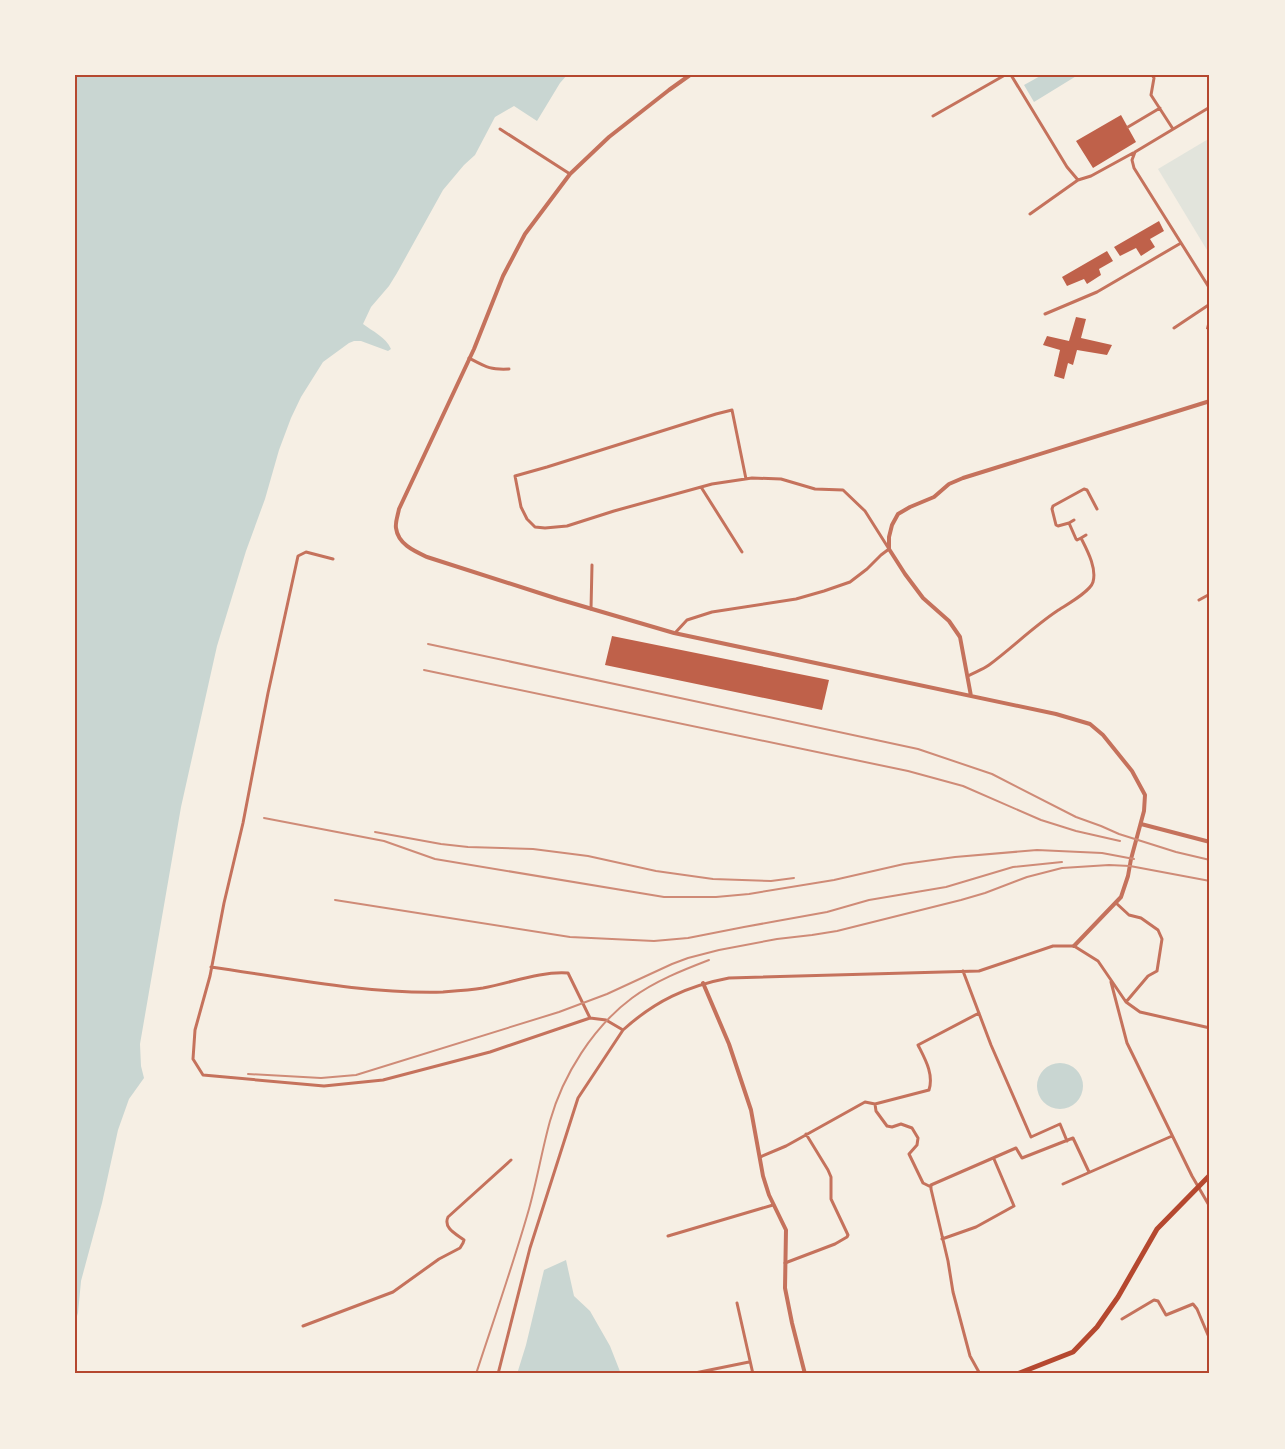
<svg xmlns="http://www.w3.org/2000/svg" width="1285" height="1449" font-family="Raleway,sans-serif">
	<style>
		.green { fill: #e2e4dc }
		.water { fill: #c9d6d2 }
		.building { fill: #bf614a }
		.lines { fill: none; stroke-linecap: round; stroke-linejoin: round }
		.minor { stroke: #c5725c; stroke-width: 3 }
		.tertiary { stroke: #c5725c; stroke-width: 4 }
		.primary { stroke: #b5482f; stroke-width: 5 }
		.rail { stroke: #cf8b77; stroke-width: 2 }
		.neatline { fill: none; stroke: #b5482f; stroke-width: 2 }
	</style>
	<rect width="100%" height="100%" fill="#f6efe4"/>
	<path class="green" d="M 1210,138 L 1210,255 L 1158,169 Z"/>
	<path class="water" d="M 75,75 L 567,75 L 560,83 L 537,121 L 514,106 L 495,117 L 475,155 L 464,165 L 443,190 L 397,273 L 389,286 L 371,307 L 363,324 C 372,331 386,337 391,349 L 388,351 L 361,341 L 354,341 L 349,343 L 323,362 L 301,397 L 291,418 L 279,450 L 265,499 L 246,551 L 217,646 L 181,807 L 140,1044 L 141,1066 L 144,1078 L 129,1099 L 118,1130 L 102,1203 L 81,1281 L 78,1313 L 75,1322 Z
		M 1042,75 L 1078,75 L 1034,102 L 1024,85 Z
		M1037 1086a23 23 0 1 1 46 0a23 23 0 1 1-46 0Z
		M 566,1260 L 574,1296 L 590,1311 L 610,1346 L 621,1374 L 517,1374 L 526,1345 L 544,1270 Z"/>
	<path class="building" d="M 1121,115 L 1136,142 L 1093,168 L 1076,141 Z
		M 1159,221 L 1164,231 L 1150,239 L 1155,247 L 1141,256 L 1136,248 L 1120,256 L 1114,247 Z
		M 1107,251 L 1113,261 L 1099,269 L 1101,275 L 1087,284 L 1084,279 L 1067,286 L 1062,277 Z
		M 1209,315 L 1210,315 L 1210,330 L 1206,329 Z
		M 1076,317 L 1086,319 L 1081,338 L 1112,345 L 1107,355 L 1077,350 L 1073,365 L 1068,363 L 1064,379 L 1054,376 L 1060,350 L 1043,345 L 1047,336 L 1069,341 Z
		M 612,636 L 829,680 L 822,710 L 605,665 Z"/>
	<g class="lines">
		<path class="minor" d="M 1011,75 L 1067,167 L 1078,180 L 1091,176 L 1133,153
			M 1152,75 L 1154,78 L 1151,95 L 1173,129
			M 1210,107 L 1135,152 L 1132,160 L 1134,168 L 1210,289
			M 933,116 L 1005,75
			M 1128,127 L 1160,108
			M 500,129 L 570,174
			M 1030,214 L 1078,180
			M 1045,314 L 1097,292 L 1181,243
			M 1174,328 L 1210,304
			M 469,358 C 486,367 490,370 509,369
			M 701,487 L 742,552
			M 1074,520 L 1069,523 L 1076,539 L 1077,540 L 1081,538
			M 1069,523 L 1058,526 L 1056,525 L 1052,509 L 1053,506 L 1084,489 L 1087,490 L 1097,509
			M 333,559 L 306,552 L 298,556 L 268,693 L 243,823 L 224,903 L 210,976 L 195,1030 L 193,1059 L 203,1075 L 324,1086 L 383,1080 L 490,1052 L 590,1018 L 606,1020 L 623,1030
			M 1199,600 L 1210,594
			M 591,609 L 592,565
			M 675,633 L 687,620 L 712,612 L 796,599 L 824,591 L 850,582 L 867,569 L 881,555 L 889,549 L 865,511 L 843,490 L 815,489 L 781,479 L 752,478 L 712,484 L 614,511 L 567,526 L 545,528 L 535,527 L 527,519 L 521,507 L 515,476 L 547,467 L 716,414 L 732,410 L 746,479
			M 968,676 C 975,672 982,670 989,665 C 1012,648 1033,627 1057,611 C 1066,605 1090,592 1093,582 C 1097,568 1087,550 1081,538 L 1086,535
			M 1116,903 L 1129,915 L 1141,918 L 1158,930 L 1162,939 L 1157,971 L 1148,976 L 1126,1002
			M 211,967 C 288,978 365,994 443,992 C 456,991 470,990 483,988 C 511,983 540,971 568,973 L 590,1018
			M 963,971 L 991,1045 L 1031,1137 L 1060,1124 L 1067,1141
			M 1111,982 L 1127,1043 L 1192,1176 L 1210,1207
			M 875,1104 L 876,1111 L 887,1126 L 892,1127 L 901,1124 L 912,1128 L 918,1138 L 917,1145 L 909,1154 L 923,1183 L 931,1187
			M 760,1157 L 786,1146 L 865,1102 L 875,1104 L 929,1090 C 934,1074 925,1059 918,1045 L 979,1013
			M 1063,1184 L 1172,1136
			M 668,1236 L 773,1205
			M 942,1239 L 976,1227 L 1014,1206 L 994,1159
			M 785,1263 L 835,1244 L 847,1237 L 848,1235 L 831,1199 L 831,1177 L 828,1170 L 806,1134
			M 737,1303 L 753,1374
			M 1122,1319 L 1154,1300 L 1158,1301 L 1166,1315 L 1193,1304 L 1197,1309 L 1208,1335 L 1210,1335
			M 303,1326 L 393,1292 L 439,1259 L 460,1248 L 463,1243 L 464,1240 C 456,1234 443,1228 448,1217 L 511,1160
			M 498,1374 L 530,1248 L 578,1098 L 623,1030 C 655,1001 687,986 729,978 L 979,971 L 1053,946 L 1074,946 L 1098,961 L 1126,1002 L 1140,1012 L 1210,1028
			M 690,1374 L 749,1362
			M 980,1374 L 970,1356 L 953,1292 L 948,1261 L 931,1189 L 931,1185 L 1016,1148 L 1022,1158 L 1073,1138 L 1089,1172"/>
		<path class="tertiary" d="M 690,75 L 669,90 L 609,137 L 570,174 L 525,234 L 503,276 L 474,349 L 399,509 C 398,515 395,522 396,528 C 398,544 414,551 427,557 L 558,599 L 674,633 L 1056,714 L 1090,724 L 1103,735 L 1132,771 L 1145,795 L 1144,811 L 1131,859 L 1128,876 L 1121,897 L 1074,946
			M 971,696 L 960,637 L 949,621 L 923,598 L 905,574 L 889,549 L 889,537 L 892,525 L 898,514 L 910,507 L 934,497 L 949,484 L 963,478 L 1210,401
			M 1141,824 L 1210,842
			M 703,983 L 729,1044 L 751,1110 L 763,1176 L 769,1195 L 786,1230 L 785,1288 L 792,1323 L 805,1374"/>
		<path class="primary" d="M 1017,1374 L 1073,1352 L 1097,1327 L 1118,1297 L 1157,1229 L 1210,1175"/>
		<path class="rail" d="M 428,644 L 918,749 L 992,774 L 1076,817 L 1101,826 L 1119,834 L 1176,852 L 1210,860
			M 424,670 L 908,771 L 963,786 L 1041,820 L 1076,831 L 1120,841
			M 264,818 L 384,841 L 435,859 L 664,897 L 716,897 L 749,894 L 834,880 L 904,864 L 955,857 L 1037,850 L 1102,853 L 1134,859
			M 375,832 L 441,844 L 468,847 L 533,849 L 588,856 L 656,871 L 713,879 L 771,881 L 794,878
			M 335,900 L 570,937 L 654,941 L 688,938 L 744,927 L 777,921 L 827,912 L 869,900 L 946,887 L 1013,867 L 1062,862
			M 248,1074 L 321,1078 L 356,1075 L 559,1012 L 607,994 L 672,964 L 688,958 L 719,950 L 777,939 L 812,935 L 837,931 L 961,900 L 985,893 L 1027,877 L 1062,868 L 1109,865 L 1130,866 L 1210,881
			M 476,1374 C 494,1319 513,1265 529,1209 C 537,1180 542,1150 550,1121 C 563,1075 593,1027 632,998 C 655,981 683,970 709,960"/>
	</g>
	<rect width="1285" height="1449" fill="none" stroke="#f6efe4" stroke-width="153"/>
	<rect x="76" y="76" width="1132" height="1296" class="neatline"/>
</svg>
